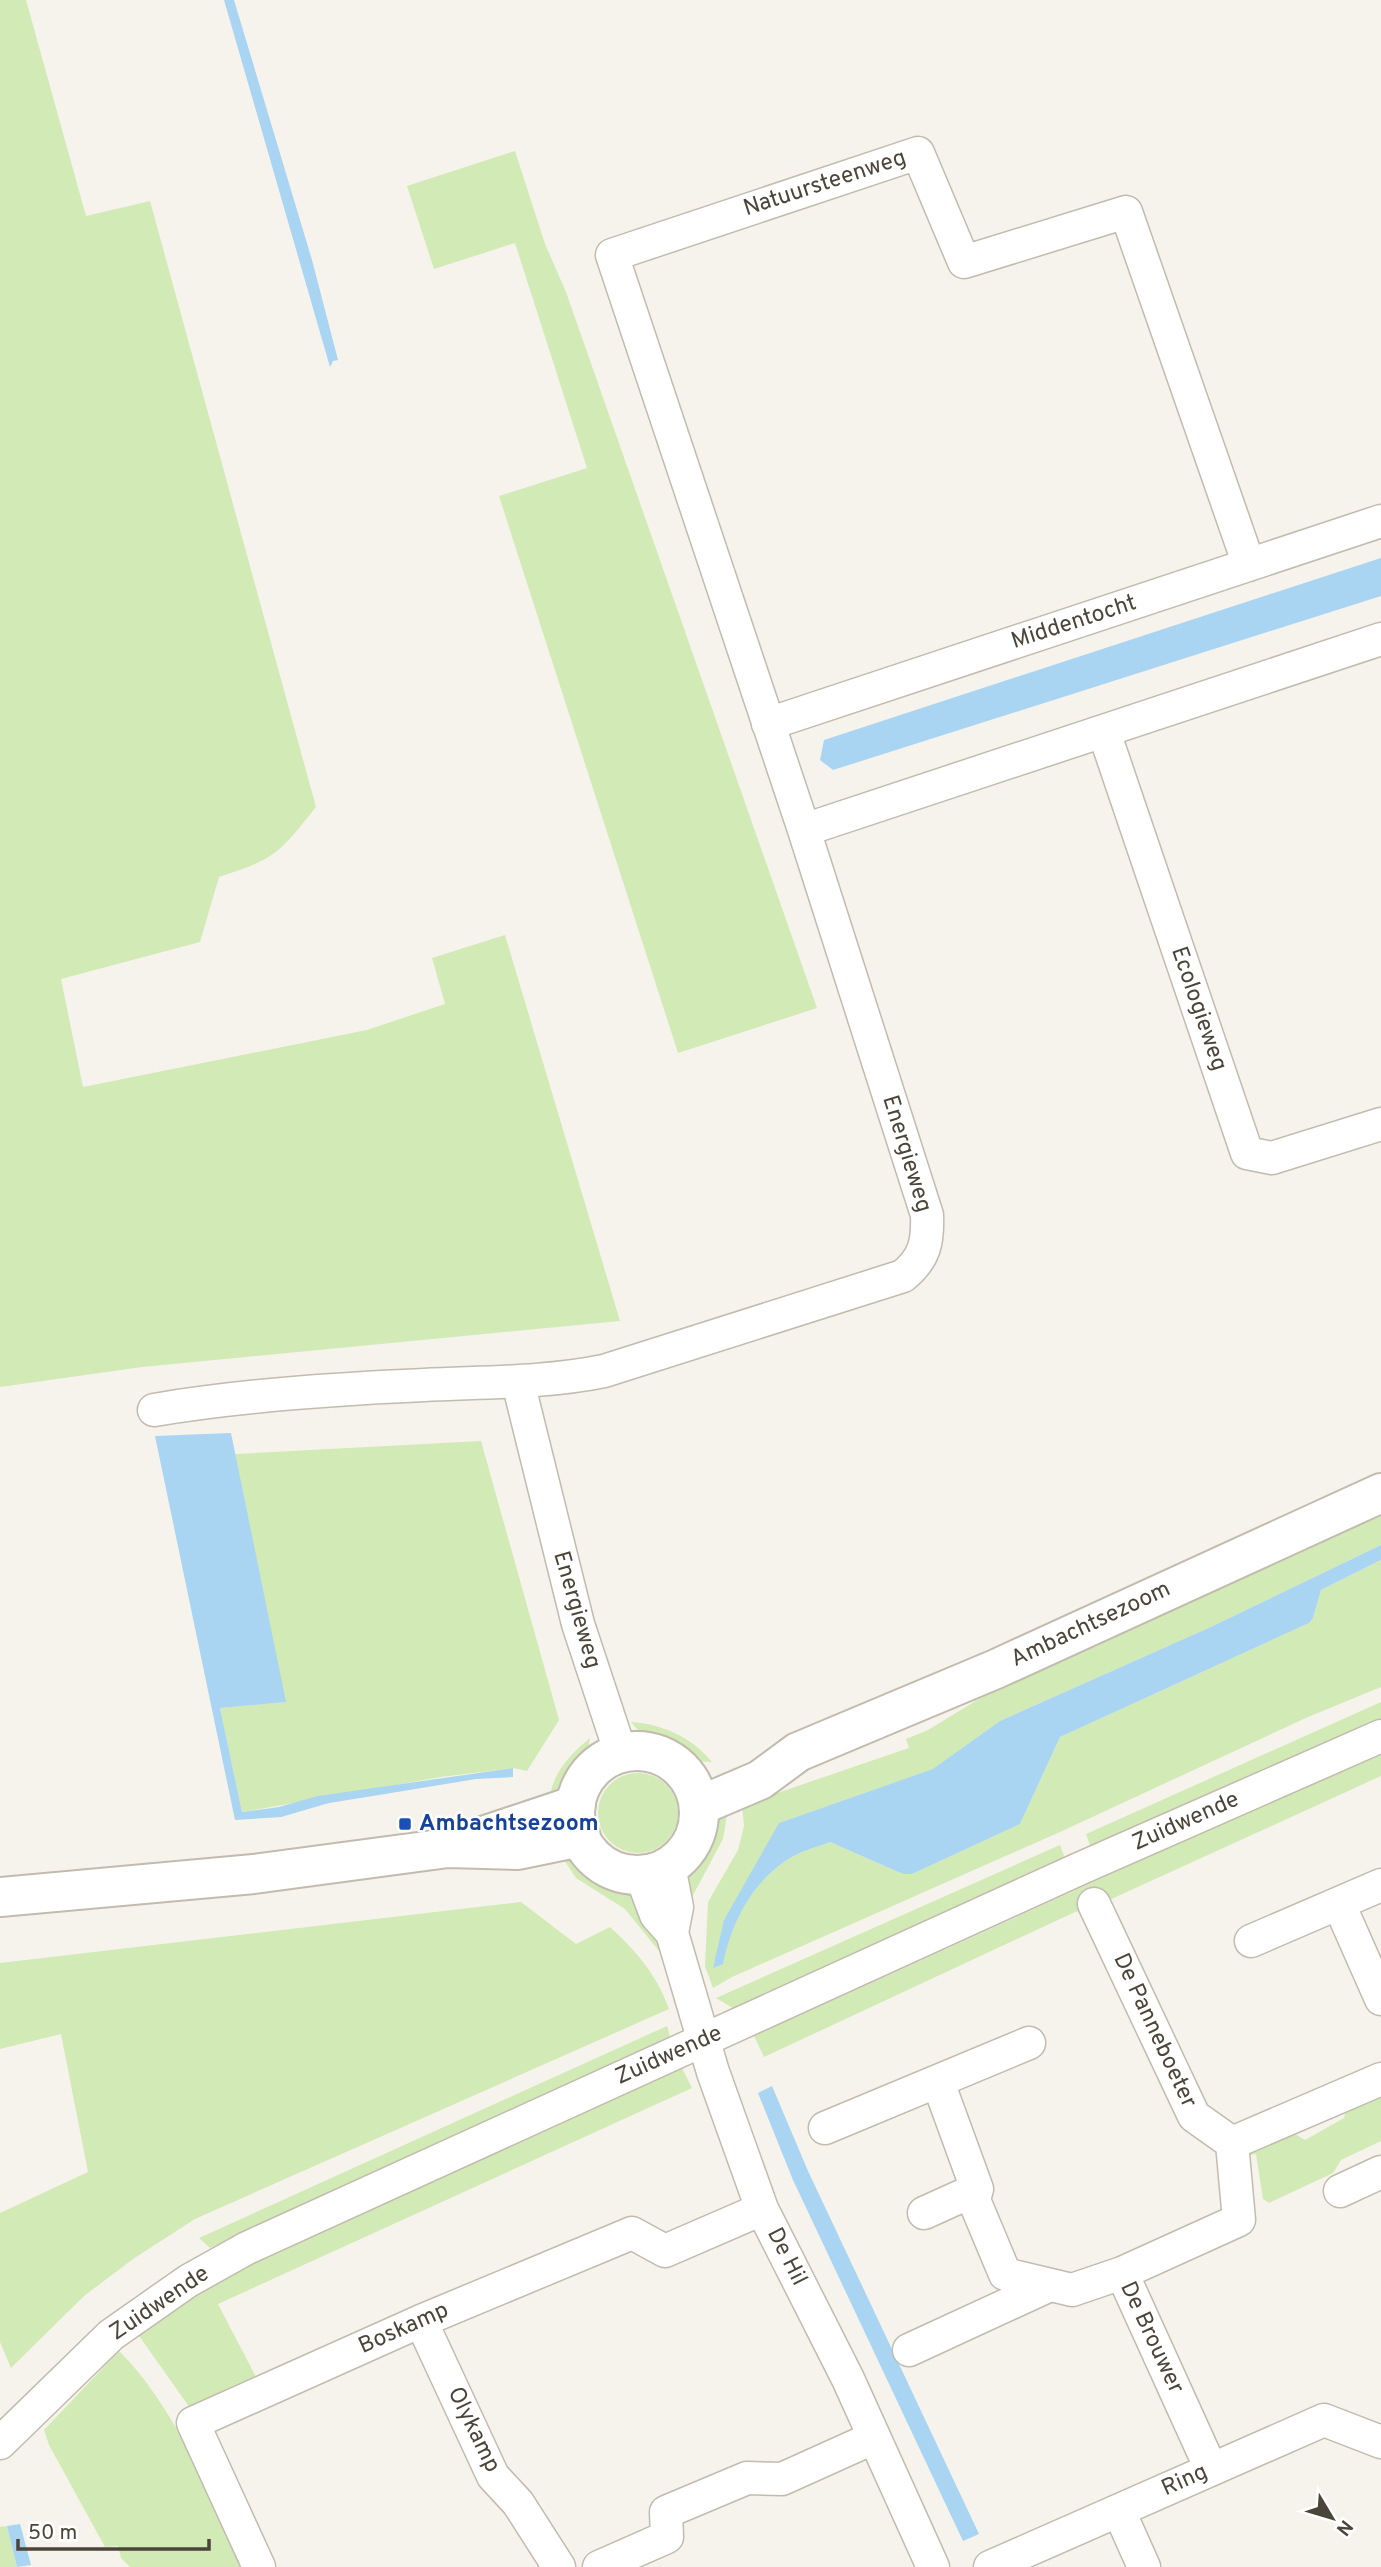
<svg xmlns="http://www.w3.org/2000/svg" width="1381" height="2567" font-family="Overpass,sans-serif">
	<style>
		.green { fill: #d2eab5 }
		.water { fill: #a9d4f2 }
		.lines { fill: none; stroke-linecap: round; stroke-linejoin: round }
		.minor-casing { stroke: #c2bbae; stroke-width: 35 }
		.tertiary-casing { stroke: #c2bbae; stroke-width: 42 }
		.minor { stroke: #fff; stroke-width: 32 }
		.tertiary { stroke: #fff; stroke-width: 38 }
		.transit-dot { fill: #1a4fb4; stroke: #fff; stroke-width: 2.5 }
		.labels { text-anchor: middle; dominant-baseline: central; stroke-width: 5; stroke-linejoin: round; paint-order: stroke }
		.street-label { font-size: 23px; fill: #4b4439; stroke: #fff }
		.transit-label { font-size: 23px; font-weight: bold; fill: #164399; stroke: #fff; text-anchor: start }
	</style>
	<rect width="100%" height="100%" fill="#f6f3ec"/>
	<path class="green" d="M 0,0 L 26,0 L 86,216 L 150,201 L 316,807 C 279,853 276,859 219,877 L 200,942 L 61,979 L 83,1087 L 367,1030 L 445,1004 L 432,958 L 505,935 L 620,1321 L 142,1367 L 0,1387 Z
		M 515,151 L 545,244 L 566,292 L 817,1008 L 678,1053 L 499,496 L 587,468 L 515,243 L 434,269 L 407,186 Z
		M 481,1441 L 559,1720 L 527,1771 L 513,1768 L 441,1777 L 242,1812 L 220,1708 L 285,1702 L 235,1454 Z
		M 1381,1512 L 1381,1545 L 1213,1626 L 1000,1721 L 934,1769 L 779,1823 L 714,1967 L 723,1963 C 731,1924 750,1886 784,1862 C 797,1852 815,1848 830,1842 L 903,1874 L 912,1874 L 1020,1824 L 1060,1737 L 1309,1623 L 1313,1618 L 1321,1590 L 1381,1560 L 1381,1687 L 1308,1717 L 1060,1832 L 732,1977 L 713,1988 L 705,1966 L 708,1902 L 738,1850 L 744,1826 L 742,1805 L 909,1748 L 906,1739 L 928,1730 L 1005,1683 Z
		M 1381,1702 L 1381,1721 L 1092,1851 L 1086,1834 Z
		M 631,1722 C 662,1724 692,1737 712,1762 L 693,1761 L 648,1742 Z
		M 590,1738 C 585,1772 575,1783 549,1805 C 550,1776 568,1756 590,1738 Z
		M 1381,1752 L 1381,1776 L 1096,1906 L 1075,1912 L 764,2057 L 754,2036 Z
		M598 1813a40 40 0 1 1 80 0a40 40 0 1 1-80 0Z
		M 728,1809 L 723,1839 L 692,1897 L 686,1925 L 684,1879 L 713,1826 Z
		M 1060,1845 L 1066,1861 L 736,2010 L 716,1998 Z
		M 560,1854 L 579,1861 L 633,1895 L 649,1915 L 663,1956 L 625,1909 L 576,1878 Z
		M 521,1902 L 576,1944 L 610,1927 C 636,1951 657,1975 669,2009 L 195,2219 L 133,2259 L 84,2296 L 11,2368 L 0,2342 L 0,2213 L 88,2172 L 61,2034 L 0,2049 L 0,1963 Z
		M 667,2026 L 671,2040 L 210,2248 L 199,2238 Z
		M 682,2068 L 692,2088 L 218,2304 L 256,2377 L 190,2408 L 137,2333 L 215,2276 Z
		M 1381,2093 L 1381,2141 L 1341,2160 L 1333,2173 L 1269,2203 L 1263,2199 L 1256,2154 L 1243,2156 L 1290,2131 L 1305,2140 L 1344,2118 L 1346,2106 Z
		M 119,2351 C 175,2406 210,2497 247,2567 L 130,2567 L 121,2558 L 118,2546 L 105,2547 L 49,2445 L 44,2430 Z
		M 7,2526 L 17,2567 L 0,2567 L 0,2527 Z"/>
	<path class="water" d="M 224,0 L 234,0 L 312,260 L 338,360 L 333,361 L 330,367 Z
		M 1381,558 L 1381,596 L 833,770 L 820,760 L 824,740 Z
		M 231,1433 L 286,1702 L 220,1708 L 242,1812 L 279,1807 L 318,1796 L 513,1768 L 513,1777 L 476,1779 L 379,1795 L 329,1803 L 281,1817 L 235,1820 L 155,1436 Z
		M 1381,1545 L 1381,1560 L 1321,1590 L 1313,1618 L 1309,1623 L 1060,1737 L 1020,1824 L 912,1874 L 903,1874 L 830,1842 C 815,1848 797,1852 784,1862 C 750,1886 731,1924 723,1964 L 713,1968 L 724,1920 L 779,1823 L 933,1769 L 1000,1721 L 1213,1626 Z
		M 772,2086 L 808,2171 L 979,2534 L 963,2541 L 793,2180 L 758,2093 Z
		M 20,2524 L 31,2565 L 17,2567 L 7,2526 Z"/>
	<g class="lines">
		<defs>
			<path id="minor" d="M 768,724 L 1381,521
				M 1104,732 L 1247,1153 L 1272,1158 L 1381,1124
				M 804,830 L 1381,639
				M 518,1382 L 578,1624 L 621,1754
				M 154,1410 C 242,1395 335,1389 424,1385 C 484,1382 545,1383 604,1371 L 903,1276 C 925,1258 928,1242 927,1215 L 804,830 L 612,255 L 918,153 L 964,262 L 1126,212 L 1249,565
				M 669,1866 L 677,1907 L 672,1933
				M 641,1875 L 656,1915 L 672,1933 L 713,2072 L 762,2209 L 848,2379 L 933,2567
				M 1094,1904 L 1194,2116 L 1232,2143
				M 1339,1904 L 1381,1999
				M 1251,1941 L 1381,1885
				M 938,2082 L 977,2189 L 974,2200 L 1005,2274 L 1072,2290 L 1122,2273 L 1211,2469
				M 825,2128 L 1029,2043
				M 1340,2191 L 1381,2172
				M 924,2213 L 977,2189
				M 1122,2273 L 1239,2220 L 1232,2143 L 1381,2079
				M 421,2321 L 493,2476 L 518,2503 L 559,2567
				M 909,2350 L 1050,2285
				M 0,2443 L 111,2335 L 188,2281 L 247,2248 L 1079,1869 L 1381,1736
				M 1119,2511 L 1144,2567
				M 259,2567 L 193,2423 L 421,2321 L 632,2233 L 665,2251 L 762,2209
				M 599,2567 L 667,2537 L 666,2512 L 747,2478 L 782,2479 L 873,2438
				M 990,2567 L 1324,2420 L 1381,2442"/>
			<path id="tertiary" d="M575 1813a62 62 0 1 1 124 0a62 62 0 1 1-124 0Z
				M 699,1806 L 760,1780 L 798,1752 L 996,1669 L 1381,1493
				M 480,1837 L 576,1805
				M 0,1897 L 254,1874 L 448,1848 L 518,1850 L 581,1837"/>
		</defs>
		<use href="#minor" class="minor-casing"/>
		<use href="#tertiary" class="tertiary-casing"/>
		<use href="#minor" class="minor"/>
		<use href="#tertiary" class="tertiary"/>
	</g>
	<rect class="transit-dot" x="398" y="1817" width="14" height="14" rx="3.5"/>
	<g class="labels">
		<g class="street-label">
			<text transform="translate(825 184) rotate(-18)">Natuursteenweg</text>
			<text transform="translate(1074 623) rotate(-18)">Middentocht</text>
			<text transform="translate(1198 1009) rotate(71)">Ecologieweg</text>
			<text transform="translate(906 1154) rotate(73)">Energieweg</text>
			<text transform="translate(576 1610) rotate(74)">Energieweg</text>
			<text transform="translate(1091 1625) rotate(-25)">Ambachtsezoom</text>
			<text transform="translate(1186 1822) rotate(-24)">Zuidwende</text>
			<text transform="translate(1154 2031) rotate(65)">De Panneboeter</text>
			<text transform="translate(669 2056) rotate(-24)">Zuidwende</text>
			<text transform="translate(786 2257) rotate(63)">De Hil</text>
			<text transform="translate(160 2304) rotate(-34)">Zuidwende</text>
			<text transform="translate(404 2329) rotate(-24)">Boskamp</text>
			<text transform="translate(1151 2338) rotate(65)">De Brouwer</text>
			<text transform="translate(473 2430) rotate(64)">Olykamp</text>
			<text transform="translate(1185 2481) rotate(-24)">Ring</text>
		</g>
		<g class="transit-label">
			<text x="419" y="1824">Ambachtsezoom</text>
		</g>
	</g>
	<g transform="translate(1332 2518) rotate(128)" stroke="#ffffff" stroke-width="5" paint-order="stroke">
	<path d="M0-5L12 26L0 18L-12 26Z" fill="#4b4439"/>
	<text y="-10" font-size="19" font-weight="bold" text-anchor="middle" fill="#4b4439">N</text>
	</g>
	<path d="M18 2539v10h191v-10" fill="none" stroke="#4b4439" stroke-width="3.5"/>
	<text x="28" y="2539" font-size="21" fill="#4b4439" stroke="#ffffff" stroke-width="5" paint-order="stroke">50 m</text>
</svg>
